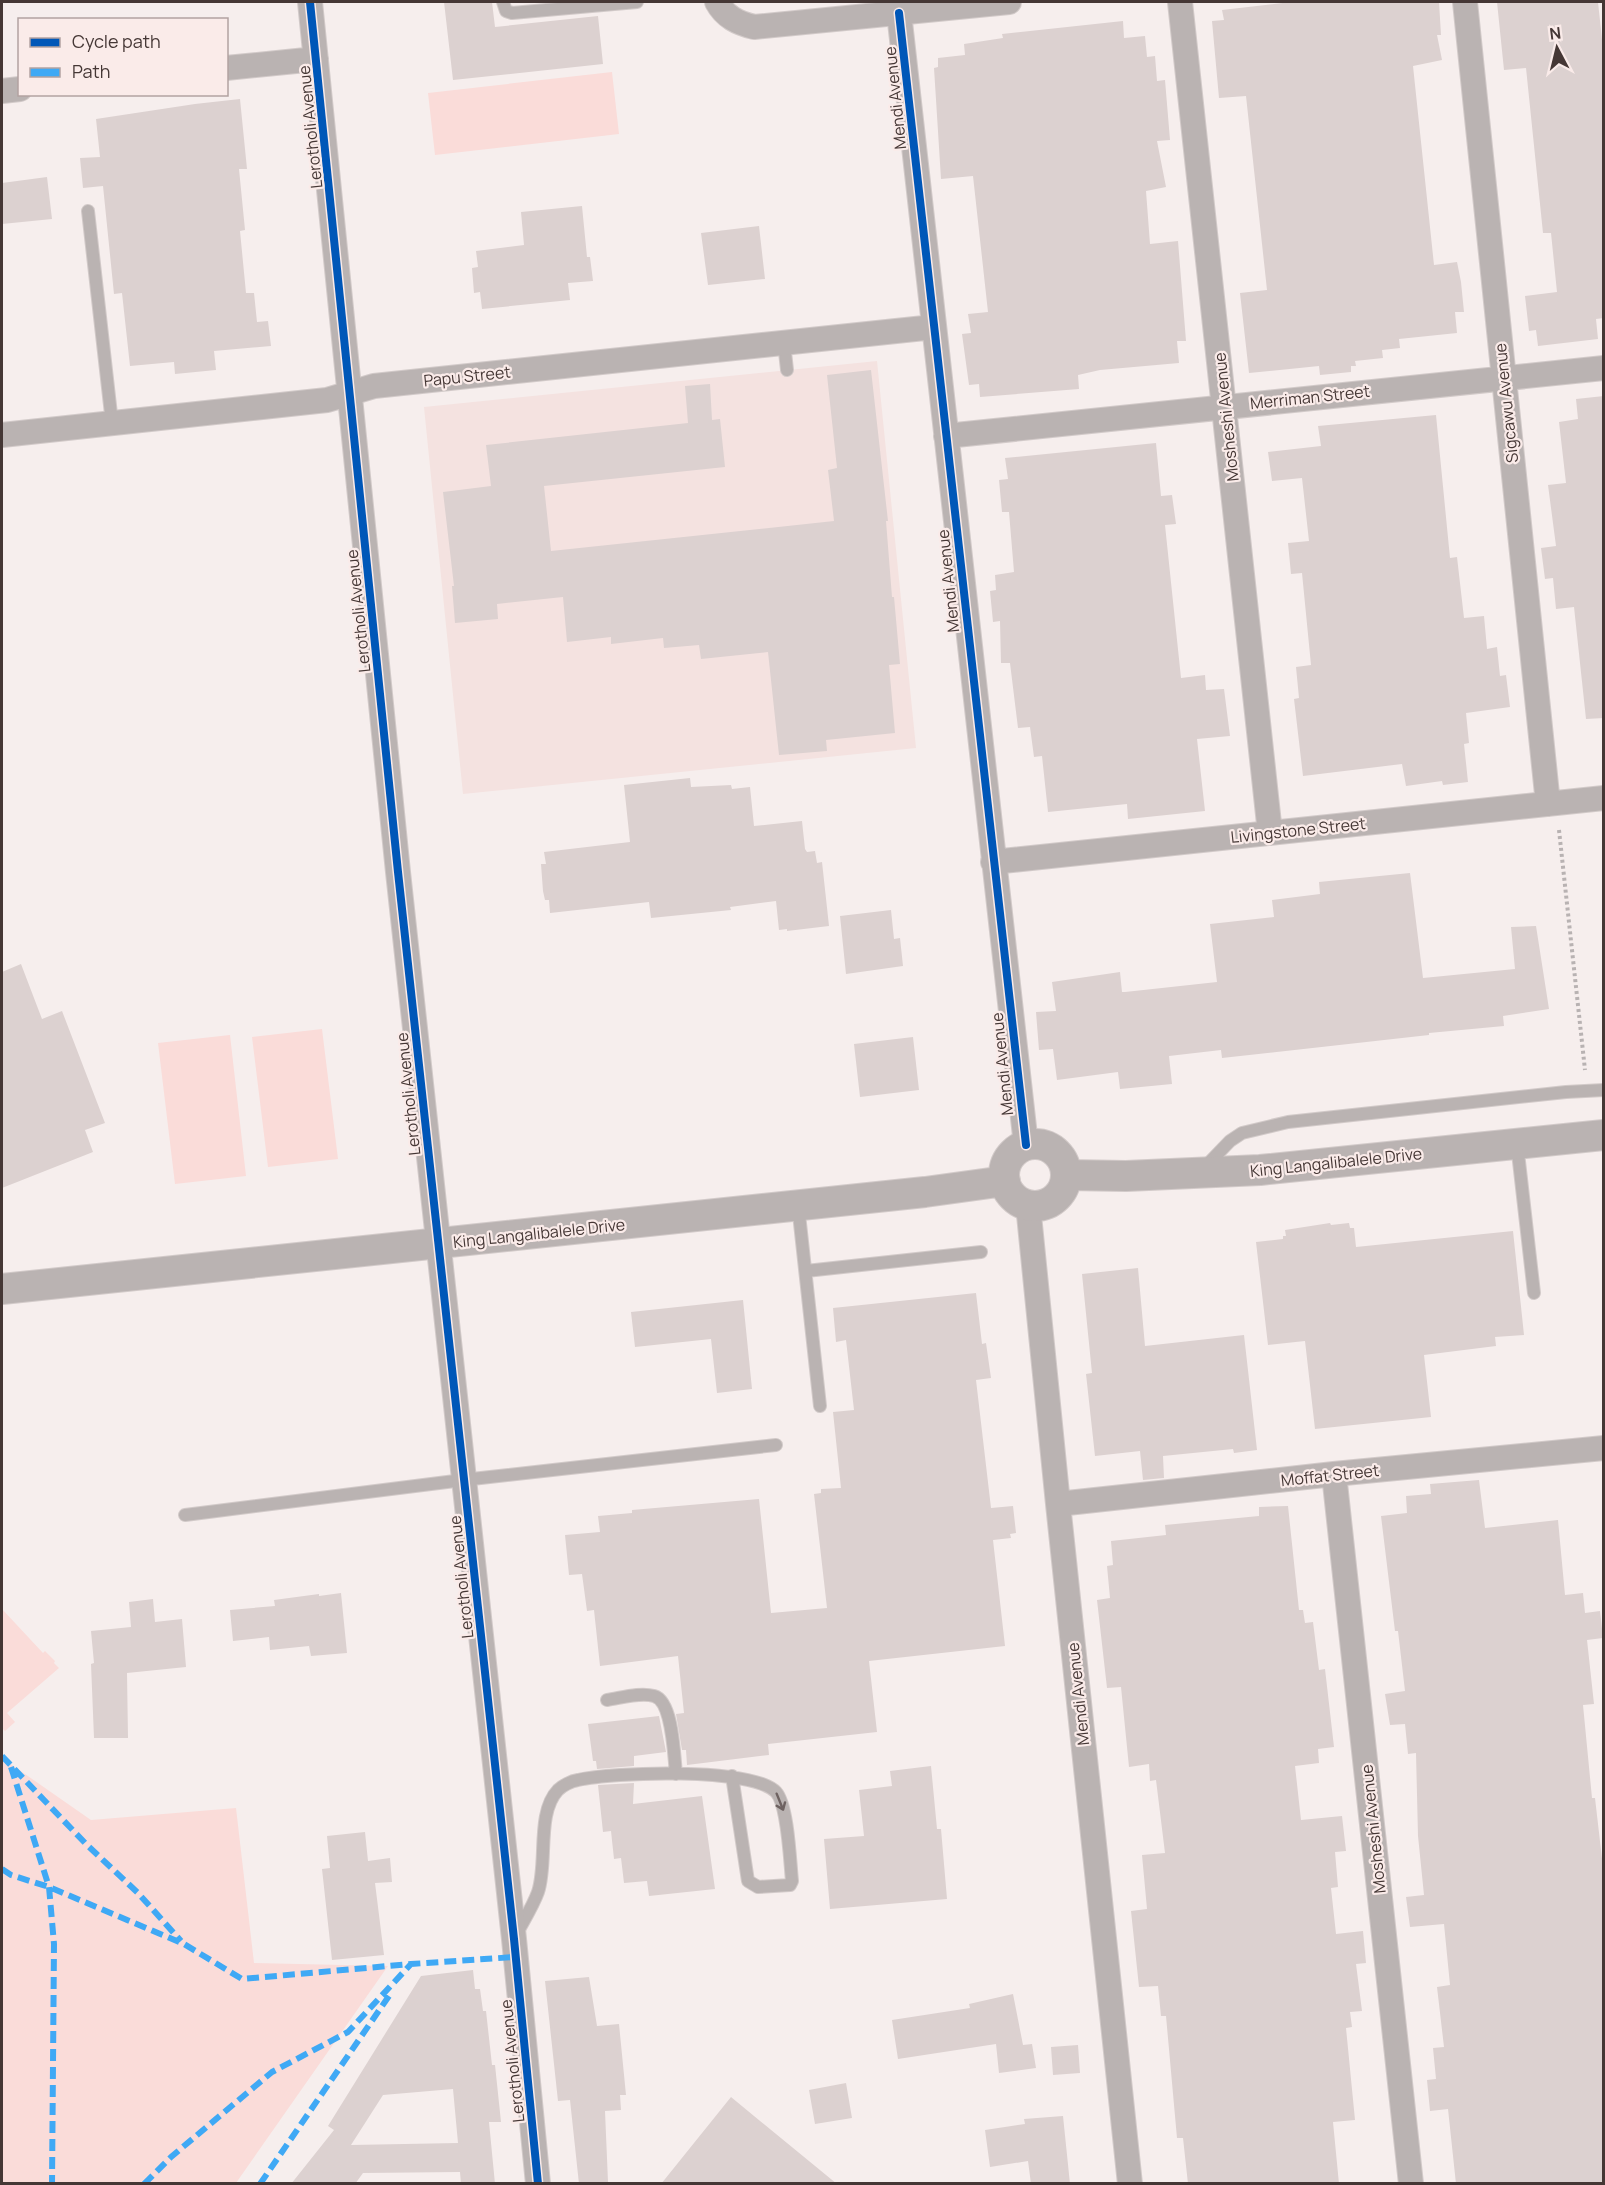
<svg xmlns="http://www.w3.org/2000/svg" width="1605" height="2185" font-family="Manrope,sans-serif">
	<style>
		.built { fill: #f4e2e0 }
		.green { fill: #fadcd9 }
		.building { fill: #dcd1d0; fill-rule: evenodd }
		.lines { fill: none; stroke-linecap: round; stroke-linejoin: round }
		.service-casing { stroke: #d2cac9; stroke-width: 14 }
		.minor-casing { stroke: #d2cac9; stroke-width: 26 }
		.tertiary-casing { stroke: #d2cac9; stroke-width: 32 }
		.path { stroke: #b8b2b2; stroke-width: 4; stroke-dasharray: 3 3; stroke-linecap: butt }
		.service { stroke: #bab3b2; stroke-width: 12 }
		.minor { stroke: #bab3b2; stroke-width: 24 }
		.tertiary { stroke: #bab3b2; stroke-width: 30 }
		.quiet { stroke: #3fa9f5; stroke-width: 6; stroke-dasharray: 12 6; stroke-linecap: butt }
		.cycleway-casing { stroke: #faebe9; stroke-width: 11 }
		.cycleway { stroke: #0057b8; stroke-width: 8 }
		.oneway { stroke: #6e6261 }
		.labels { text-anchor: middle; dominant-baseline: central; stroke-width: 4.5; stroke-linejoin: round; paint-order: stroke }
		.street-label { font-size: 16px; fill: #453735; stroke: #faebe9 }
	</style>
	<rect width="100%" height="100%" fill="#f6eeed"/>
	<path class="built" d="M 877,361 L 916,748 L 463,794 L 424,407 Z"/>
	<path class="green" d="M 612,72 L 619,134 L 435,155 L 428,93 Z
		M 322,1029 L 338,1159 L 268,1167 L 252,1037 Z
		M 230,1035 L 246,1176 L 175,1184 L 158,1043 Z
		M 2,1609 L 43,1653 L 45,1651 L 55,1661 L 54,1663 L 59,1668 L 7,1713 L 15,1722 L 5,1731 L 2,1728 Z
		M 2,1758 L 91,1820 L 236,1808 L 254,1963 L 388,1966 L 236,2183 L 2,2183 Z"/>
	<path class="building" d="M 444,2 L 492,2 L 495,27 L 598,16 L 603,64 L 453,80 Z
		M 1291,2 L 1439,2 L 1441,35 L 1437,35 L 1442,60 L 1413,66 L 1434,265 L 1457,262 L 1461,282 L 1464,312 L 1455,312 L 1457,333 L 1399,339 L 1400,348 L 1382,350 L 1383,358 L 1355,361 L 1356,366 L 1351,366 L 1351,372 L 1320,375 L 1319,366 L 1249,373 L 1240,293 L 1267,290 L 1246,96 L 1219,98 L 1212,21 L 1224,20 L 1222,10 Z
		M 1497,2 L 1598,2 L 1604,58 L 1604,318 L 1596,319 L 1598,339 L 1538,346 L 1536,330 L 1529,331 L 1525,296 L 1557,292 L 1551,233 L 1543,233 L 1526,68 L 1504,70 Z
		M 1123,21 L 1124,38 L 1145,36 L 1147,57 L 1155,56 L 1157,81 L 1165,80 L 1170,140 L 1157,141 L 1166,187 L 1146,191 L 1150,244 L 1178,241 L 1186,341 L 1177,341 L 1179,363 L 1100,370 L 1078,375 L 1079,389 L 980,397 L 979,384 L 969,385 L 962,334 L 971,333 L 968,314 L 988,312 L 973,176 L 941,179 L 934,68 L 938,67 L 938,58 L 965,55 L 964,44 L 1003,38 L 1002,34 Z
		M 240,99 L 247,169 L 239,169 L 245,230 L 240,231 L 246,293 L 254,293 L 257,322 L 268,321 L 271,346 L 214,351 L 216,370 L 175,374 L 174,362 L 130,366 L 122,293 L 114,294 L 103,186 L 83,188 L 80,158 L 100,157 L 96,119 L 195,104 Z
		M 47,177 L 52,219 L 2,224 L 2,183 Z
		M 582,206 L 587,257 L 590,257 L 593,281 L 568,283 L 570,300 L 482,309 L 480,292 L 474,293 L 472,268 L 478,267 L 476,251 L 524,245 L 521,212 Z
		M 759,226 L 765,279 L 708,285 L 701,233 Z
		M 871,370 L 888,521 L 886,521 L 892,597 L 894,597 L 900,664 L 889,665 L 895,733 L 826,740 L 827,751 L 779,755 L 768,652 L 701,659 L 699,645 L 664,648 L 663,638 L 611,644 L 611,637 L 567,642 L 563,597 L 497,604 L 498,619 L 455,623 L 452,586 L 454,586 L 443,492 L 491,486 L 486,445 L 688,423 L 685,386 L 710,384 L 712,420 L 720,419 L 725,467 L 544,486 L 551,551 L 834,521 L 828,470 L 837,468 L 827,375 Z
		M 1604,396 L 1604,718 L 1586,719 L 1574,607 L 1556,609 L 1553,578 L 1545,579 L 1541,548 L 1556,546 L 1548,485 L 1566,483 L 1559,422 L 1578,419 L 1576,399 Z
		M 1436,415 L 1450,558 L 1457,557 L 1464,618 L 1484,616 L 1487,649 L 1497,647 L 1500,676 L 1506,675 L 1510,707 L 1466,713 L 1469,743 L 1464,744 L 1468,782 L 1443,785 L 1442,781 L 1406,786 L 1402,764 L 1303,776 L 1294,699 L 1299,698 L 1296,667 L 1311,665 L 1302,573 L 1291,574 L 1288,543 L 1309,541 L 1302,478 L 1272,481 L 1268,452 L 1321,446 L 1318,426 Z
		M 1156,443 L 1161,496 L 1172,495 L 1176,524 L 1165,525 L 1181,678 L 1205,675 L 1206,690 L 1224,689 L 1230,736 L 1197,739 L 1205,811 L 1128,819 L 1127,804 L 1048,812 L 1042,756 L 1034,757 L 1030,727 L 1018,728 L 1010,663 L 1001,663 L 1000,621 L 993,622 L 990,591 L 996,590 L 995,575 L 1014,572 L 1009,512 L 1002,512 L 999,480 L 1008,479 L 1005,458 Z
		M 690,778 L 691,787 L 731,785 L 732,789 L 750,787 L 754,826 L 802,821 L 805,849 L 807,852 L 815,851 L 817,863 L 822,862 L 829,926 L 787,931 L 787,929 L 779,930 L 776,901 L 730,907 L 731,910 L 651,918 L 649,902 L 550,913 L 549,900 L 545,900 L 543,891 L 541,864 L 546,864 L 544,852 L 630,842 L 624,785 Z
		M 1410,873 L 1423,978 L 1515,969 L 1511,927 L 1536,926 L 1549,1009 L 1503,1016 L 1504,1026 L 1429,1033 L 1429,1035 L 1222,1058 L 1221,1050 L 1169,1056 L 1172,1084 L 1120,1089 L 1118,1072 L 1057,1080 L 1053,1049 L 1039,1050 L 1036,1012 L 1056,1011 L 1052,982 L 1120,972 L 1122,992 L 1125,992 L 1217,982 L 1210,924 L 1274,917 L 1272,900 L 1320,894 L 1319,882 Z
		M 891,910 L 894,939 L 900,938 L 903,966 L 846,974 L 840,916 Z
		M 21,964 L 42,1019 L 62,1011 L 105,1123 L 85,1130 L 93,1152 L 2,1188 L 2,972 Z
		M 913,1037 L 919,1090 L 860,1097 L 854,1044 Z
		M 1330,1223 L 1331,1225 L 1349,1223 L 1350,1228 L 1354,1228 L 1356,1247 L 1513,1231 L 1524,1335 L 1495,1337 L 1496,1346 L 1424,1355 L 1431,1417 L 1315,1429 L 1305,1341 L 1268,1345 L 1256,1242 L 1283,1239 L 1283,1236 L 1286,1236 L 1285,1230 Z
		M 1138,1268 L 1145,1346 L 1244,1335 L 1257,1450 L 1234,1453 L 1233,1449 L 1163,1456 L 1164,1478 L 1143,1480 L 1140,1451 L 1095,1456 L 1086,1374 L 1092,1373 L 1082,1274 Z
		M 976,1293 L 982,1344 L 986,1343 L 991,1378 L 976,1380 L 991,1508 L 1013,1506 L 1016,1533 L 1010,1534 L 1011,1538 L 993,1540 L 1005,1646 L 869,1661 L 877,1732 L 768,1744 L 769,1755 L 687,1765 L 686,1750 L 682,1750 L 676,1714 L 684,1713 L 678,1656 L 600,1666 L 594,1610 L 587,1611 L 582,1574 L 569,1575 L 565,1535 L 600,1532 L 598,1516 L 632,1513 L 632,1510 L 759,1499 L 771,1613 L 827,1608 L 814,1494 L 821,1493 L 821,1489 L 841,1488 L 833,1412 L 854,1410 L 846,1340 L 836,1342 L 833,1308 Z
		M 743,1300 L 752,1389 L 717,1393 L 711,1339 L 635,1347 L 631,1312 Z
		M 1479,1480 L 1485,1528 L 1558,1520 L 1565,1595 L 1583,1593 L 1585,1613 L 1600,1611 L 1603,1638 L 1587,1640 L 1594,1704 L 1583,1705 L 1592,1798 L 1595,1798 L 1604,1876 L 1604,2184 L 1456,2184 L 1448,2109 L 1430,2111 L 1427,2080 L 1436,2079 L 1433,2048 L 1444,2047 L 1437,1987 L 1450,1985 L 1444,1924 L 1410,1927 L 1406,1897 L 1424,1895 L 1418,1836 L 1416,1753 L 1408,1754 L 1405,1724 L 1390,1725 L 1385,1694 L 1405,1691 L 1398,1631 L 1395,1631 L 1381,1516 L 1407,1513 L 1406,1496 L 1431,1494 L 1430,1484 Z
		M 1288,1506 L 1299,1610 L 1303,1610 L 1305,1623 L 1313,1622 L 1319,1670 L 1325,1669 L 1334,1747 L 1318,1749 L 1319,1763 L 1295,1766 L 1301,1820 L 1342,1816 L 1346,1851 L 1335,1852 L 1338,1887 L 1331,1888 L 1336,1934 L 1363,1931 L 1366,1963 L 1356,1964 L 1362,2011 L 1350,2012 L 1352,2027 L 1346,2028 L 1355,2120 L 1333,2122 L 1339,2184 L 1188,2184 L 1183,2138 L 1177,2138 L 1166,2016 L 1161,2016 L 1158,1986 L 1139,1987 L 1131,1911 L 1147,1909 L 1142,1855 L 1165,1853 L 1156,1780 L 1150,1781 L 1149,1764 L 1129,1767 L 1121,1687 L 1107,1688 L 1097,1600 L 1110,1598 L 1107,1566 L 1113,1565 L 1111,1541 L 1166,1535 L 1165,1525 L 1259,1516 L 1259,1507 Z
		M 341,1593 L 347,1653 L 311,1656 L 309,1646 L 270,1650 L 269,1637 L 233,1641 L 230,1610 L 275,1606 L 274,1600 L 319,1594 L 319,1596 Z
		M 153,1599 L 155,1622 L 182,1619 L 186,1667 L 127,1673 L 128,1738 L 94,1738 L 91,1664 L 94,1663 L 91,1631 L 131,1627 L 129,1602 Z
		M 659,1716 L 666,1752 L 634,1756 L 634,1766 L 597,1769 L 596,1761 L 593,1761 L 588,1724 Z
		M 931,1766 L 937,1829 L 941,1829 L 947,1899 L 830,1909 L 824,1839 L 864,1836 L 859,1790 L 892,1786 L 890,1771 Z
		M 634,1783 L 633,1804 L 702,1796 L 715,1889 L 649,1896 L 647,1881 L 624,1883 L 621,1858 L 614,1859 L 611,1831 L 603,1832 L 598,1785 Z
		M 365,1832 L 368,1861 L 390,1858 L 392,1882 L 375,1883 L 384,1955 L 332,1960 L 322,1869 L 330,1868 L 327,1836 Z
		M 473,1970 L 475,1989 L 480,1989 L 483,2011 L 486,2011 L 492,2065 L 495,2065 L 501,2122 L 489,2122 L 495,2184 L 461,2184 L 460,2172 L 363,2173 L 355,2184 L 291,2184 L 334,2130 L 328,2126 L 421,1976 ZM 453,2089 L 458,2143 L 351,2145 L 383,2095 Z
		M 589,1977 L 597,2026 L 619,2024 L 626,2095 L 620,2095 L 621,2110 L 605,2111 L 608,2182 L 579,2184 L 570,2100 L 558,2101 L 545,1981 Z
		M 1013,1994 L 1023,2045 L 1032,2044 L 1036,2068 L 999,2073 L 996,2044 L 898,2059 L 892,2020 L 970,2008 L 969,2004 Z
		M 1078,2045 L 1080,2073 L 1053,2075 L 1051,2047 Z
		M 846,2083 L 852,2118 L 815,2124 L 809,2090 Z
		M 731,2097 L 754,2116 L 837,2184 L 661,2184 Z
		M 1063,2116 L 1070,2184 L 1031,2184 L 1028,2161 L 990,2167 L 985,2130 L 1025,2124 L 1024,2119 Z"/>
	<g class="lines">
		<defs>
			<path id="service" d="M 503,2 L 506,11 L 512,13 L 637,2
				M 88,211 L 112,423
				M 784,343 L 787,370
				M 1517,1144 L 1534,1293
				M 1204,1168 L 1230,1141 L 1242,1133 L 1288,1122 L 1566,1092 L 1604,1090
				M 798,1205 L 820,1406
				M 806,1271 L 981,1252
				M 185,1515 L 463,1480 L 776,1445
				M 607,1700 C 621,1698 640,1692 654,1696 C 673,1701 674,1756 676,1774
				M 517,1933 C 524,1920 533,1906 538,1892 C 548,1863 536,1813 558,1790 C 562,1786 571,1781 578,1780 C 612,1772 752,1767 776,1792 C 788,1805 790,1862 792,1881 L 790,1885 L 758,1887 L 748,1881 L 732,1776"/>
			<path id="minor" d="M 310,2 L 398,872 L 514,1939 L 538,2184
				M 717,2 C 725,17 738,23 754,27 L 1009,2
				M 1180,2 L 1270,833
				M 1465,2 L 1548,804
				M 899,13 L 1026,1145
				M 226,68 L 316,59
				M 2,91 L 20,89
				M 2,435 L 327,400 L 374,386 L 934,327
				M 946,436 L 1604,368
				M 993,862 L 1604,798
				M 1028,1205 L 1058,1504 L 1130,2184
				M 1334,1474 L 1411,2184
				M 1058,1504 L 1334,1474 L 1604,1448"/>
			<path id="tertiary" d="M1004 1175a31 31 0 1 1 62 0a31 31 0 1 1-62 0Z
				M 1067,1175 L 1126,1176 L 1260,1170 L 1604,1135
				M 2,1289 L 925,1192 L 1005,1181"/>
		</defs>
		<use href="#service" class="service-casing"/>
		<use href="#minor" class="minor-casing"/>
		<use href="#tertiary" class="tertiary-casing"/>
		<path class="path" d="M 1559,830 L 1585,1070"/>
		<use href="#service" class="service"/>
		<use href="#minor" class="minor"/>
		<use href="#tertiary" class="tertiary"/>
		<path class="quiet" d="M 2,1756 L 86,1844 L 138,1893 L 181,1941
			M 11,1767 L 49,1887 L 54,1944 L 52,2184
			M 2,1869 L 11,1875 L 49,1887 L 184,1944 L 242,1979 L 411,1964 L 515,1957
			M 144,2184 L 171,2157 L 272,2072 L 348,2032 L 411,1964
			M 260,2184 L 391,1993"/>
		<defs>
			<path id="cycleway" d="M 310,2 L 398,872 L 514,1939 L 538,2184
				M 899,13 L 1026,1145"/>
		</defs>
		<use href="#cycleway" class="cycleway-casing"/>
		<use href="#cycleway" class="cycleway"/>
	</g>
	<defs><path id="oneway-shaft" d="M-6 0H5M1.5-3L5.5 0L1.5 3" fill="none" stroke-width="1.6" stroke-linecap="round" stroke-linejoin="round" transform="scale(1.5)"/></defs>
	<use class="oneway" href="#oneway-shaft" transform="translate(780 1802) rotate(68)"/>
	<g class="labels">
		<g class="street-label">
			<text transform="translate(895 98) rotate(-96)">Mendi Avenue</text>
			<text transform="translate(310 127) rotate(-96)">Lerotholi Avenue</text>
			<text transform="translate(467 376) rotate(-6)">Papu Street</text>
			<text transform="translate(1310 397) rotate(-6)">Merriman Street</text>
			<text transform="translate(1506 403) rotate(-96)">Sigcawu Avenue</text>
			<text transform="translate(1226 417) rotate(-96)">Mosheshi Avenue</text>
			<text transform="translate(948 581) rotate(-96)">Mendi Avenue</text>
			<text transform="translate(358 611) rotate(-96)">Lerotholi Avenue</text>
			<text transform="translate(1298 830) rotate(-6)">Livingstone Street</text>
			<text transform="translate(1002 1064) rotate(-96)">Mendi Avenue</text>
			<text transform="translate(408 1094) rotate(-96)">Lerotholi Avenue</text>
			<text transform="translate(1336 1162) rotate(-6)">King Langalibalele Drive</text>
			<text transform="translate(539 1233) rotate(-6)">King Langalibalele Drive</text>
			<text transform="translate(1330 1475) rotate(-6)">Moffat Street</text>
			<text transform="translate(461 1577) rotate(-96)">Lerotholi Avenue</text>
			<text transform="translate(1078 1694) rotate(-96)">Mendi Avenue</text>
			<text transform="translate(1373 1829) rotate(-96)">Mosheshi Avenue</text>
			<text transform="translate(512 2061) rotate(-96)">Lerotholi Avenue</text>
		</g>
	</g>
	<rect width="1605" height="2185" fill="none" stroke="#453735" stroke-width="6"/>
	<rect x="18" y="18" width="210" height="78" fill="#faebe9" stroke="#b2a3a1" stroke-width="1.5"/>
	<rect x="30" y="38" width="30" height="9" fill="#0057b8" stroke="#b2a3a1" stroke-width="1.5"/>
	<text x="72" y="48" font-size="18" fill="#453735">Cycle path</text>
	<rect x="30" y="68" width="30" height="9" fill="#3fa9f5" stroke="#b2a3a1" stroke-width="1.5"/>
	<text x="72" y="78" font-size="18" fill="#453735">Path</text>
	<g transform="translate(1557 48) rotate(353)" stroke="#faebe9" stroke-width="4.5" paint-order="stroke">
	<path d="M0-4.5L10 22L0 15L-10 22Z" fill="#453735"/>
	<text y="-9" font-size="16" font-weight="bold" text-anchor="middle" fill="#453735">N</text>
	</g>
</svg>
